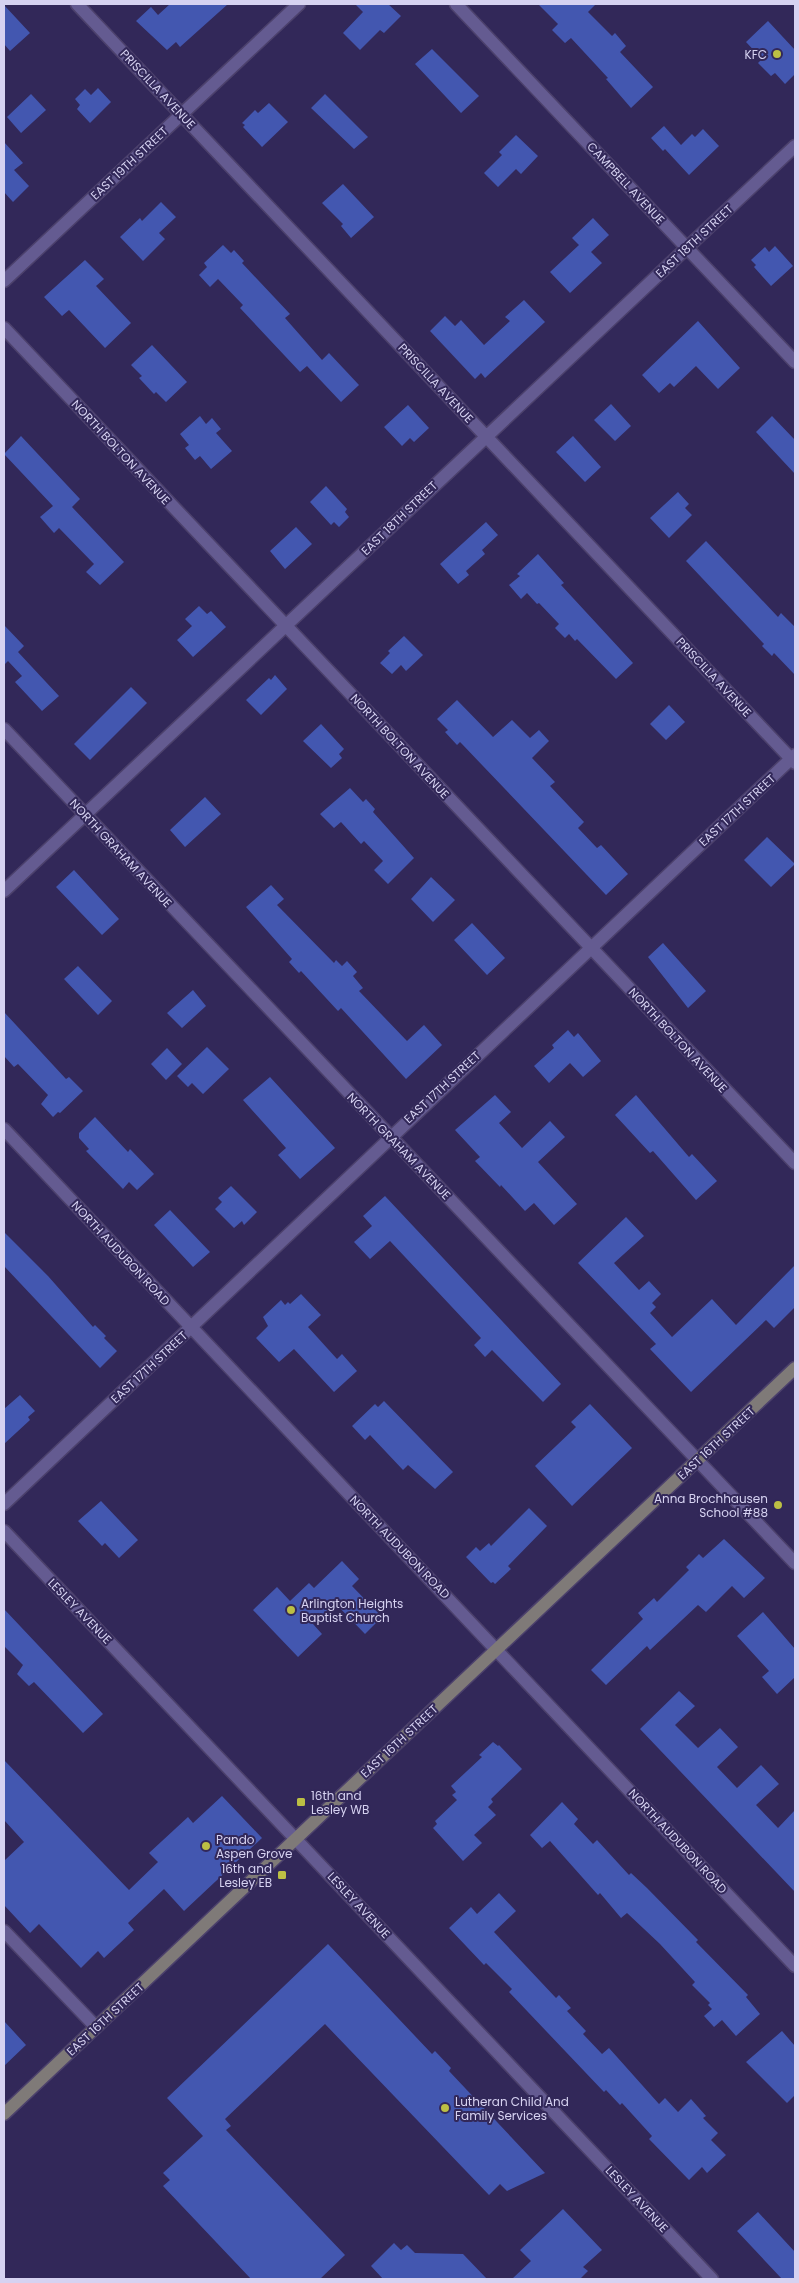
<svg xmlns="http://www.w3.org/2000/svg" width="799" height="2283" font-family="Poppins,sans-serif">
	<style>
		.building { fill: #4357b0 }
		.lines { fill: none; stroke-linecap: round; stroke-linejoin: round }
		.street-casing { stroke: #4c416c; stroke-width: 15 }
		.secondary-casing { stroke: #4c416c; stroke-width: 15 }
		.street { stroke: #645b91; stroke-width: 12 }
		.secondary { stroke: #7f7a78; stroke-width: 12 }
		.poi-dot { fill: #bcbf44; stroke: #322859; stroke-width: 2 }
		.labels { text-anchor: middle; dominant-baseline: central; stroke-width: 4; stroke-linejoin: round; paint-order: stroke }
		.poi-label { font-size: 12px; fill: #d6d2f1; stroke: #322859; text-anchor: start }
		.street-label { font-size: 12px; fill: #d6d2f1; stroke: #322859 }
	</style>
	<rect width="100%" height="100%" fill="#322859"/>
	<path class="building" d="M 170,4 L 228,4 L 180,47 L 176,42 L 167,50 L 136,21 L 151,7 L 158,15 Z
		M 355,4 L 388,4 L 401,16 L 384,33 L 380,30 L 360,50 L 343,33 L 363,12 Z
		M 538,4 L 596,4 L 588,12 L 612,36 L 615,33 L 626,46 L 620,52 L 653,87 L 631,108 L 606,79 L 608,78 L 571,38 L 565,43 L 552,30 L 558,24 Z
		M 4,5 L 30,33 L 10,51 L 4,44 Z
		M 768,21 L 795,50 L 795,74 L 785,84 L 775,73 L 771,76 L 758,63 L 762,59 L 746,42 Z
		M 432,49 L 479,96 L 461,113 L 415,64 Z
		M 98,88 L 111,102 L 90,123 L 77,109 L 80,105 L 75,99 L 85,89 L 91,95 Z
		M 31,94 L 46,110 L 21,133 L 7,117 Z
		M 325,94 L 368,137 L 354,149 L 311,108 Z
		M 269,103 L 288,122 L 262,147 L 243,127 L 245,125 L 242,123 L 255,110 L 258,113 Z
		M 664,126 L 681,145 L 692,134 L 695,137 L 703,129 L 719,146 L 689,175 L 665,149 L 663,151 L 651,138 Z
		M 516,135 L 538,156 L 521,174 L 516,169 L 498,187 L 484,173 L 502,155 L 499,152 Z
		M 4,142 L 23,163 L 14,170 L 29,186 L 13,202 L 4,192 Z
		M 343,184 L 374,217 L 351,238 L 341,226 L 343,224 L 322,203 Z
		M 161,202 L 176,217 L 159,233 L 165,239 L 143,261 L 120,237 L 140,218 L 142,221 Z
		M 593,218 L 609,235 L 591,252 L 602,263 L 570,293 L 550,272 L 579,245 L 572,238 Z
		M 223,245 L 231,253 L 234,250 L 244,261 L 242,263 L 290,314 L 285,318 L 322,360 L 329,353 L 359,385 L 341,402 L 307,366 L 300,372 L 240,308 L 243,305 L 218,279 L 210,287 L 199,275 L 207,267 L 204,263 Z
		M 775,246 L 793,266 L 771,286 L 754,267 L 756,265 L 751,260 L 765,247 L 769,252 Z
		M 85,260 L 104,279 L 96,286 L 131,323 L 105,348 L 69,310 L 62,316 L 44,297 Z
		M 524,300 L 545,322 L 485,378 L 481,373 L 475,379 L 430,331 L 445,316 L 455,326 L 461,320 L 484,345 L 510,321 L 505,317 Z
		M 698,321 L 740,368 L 718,389 L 696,366 L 674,387 L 670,383 L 659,393 L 642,375 Z
		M 152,345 L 187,382 L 166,402 L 156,392 L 154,394 L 139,378 L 142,376 L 131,365 Z
		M 611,404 L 631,426 L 615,441 L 594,420 Z
		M 408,405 L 429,428 L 414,442 L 410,438 L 402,446 L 384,427 Z
		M 200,416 L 206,424 L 212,418 L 221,429 L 216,433 L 232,451 L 211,469 L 200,456 L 195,460 L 185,448 L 189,445 L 180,434 Z
		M 772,416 L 795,440 L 795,474 L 756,432 Z
		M 21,436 L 80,499 L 72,507 L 124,562 L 100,585 L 86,572 L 94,564 L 59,528 L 54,533 L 40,517 L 53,506 L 4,454 Z
		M 573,436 L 601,467 L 585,482 L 556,452 Z
		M 326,486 L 347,509 L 345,512 L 349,517 L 339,527 L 334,522 L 331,525 L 310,502 Z
		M 678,492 L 689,504 L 685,508 L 692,515 L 669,538 L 650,518 Z
		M 486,522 L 498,535 L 482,550 L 485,554 L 466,571 L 469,575 L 458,584 L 440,564 Z
		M 296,527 L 312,544 L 285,569 L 270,551 Z
		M 706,541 L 778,617 L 781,613 L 795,627 L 795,675 L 774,653 L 772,656 L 762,646 L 764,644 L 686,561 Z
		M 538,554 L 564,583 L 561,585 L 633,663 L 616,679 L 577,639 L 575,641 L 569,634 L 565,638 L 555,628 L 559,624 L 539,603 L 537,604 L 527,593 L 521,599 L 509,585 L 520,576 L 517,574 Z
		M 199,606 L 207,614 L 211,611 L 226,627 L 193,657 L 177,640 L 192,626 L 185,619 Z
		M 4,625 L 24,646 L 18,652 L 59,696 L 42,711 L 15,682 L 22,676 L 8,661 L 4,665 Z
		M 404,636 L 423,655 L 406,671 L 401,665 L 392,674 L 380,663 L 390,653 L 388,651 Z
		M 275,675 L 287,689 L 261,715 L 246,700 L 269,678 L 271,680 Z
		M 131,687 L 147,703 L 90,760 L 74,744 Z
		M 457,700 L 493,737 L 512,720 L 530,738 L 539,730 L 549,741 L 532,758 L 555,782 L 550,786 L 584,822 L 578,828 L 597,848 L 601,845 L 628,874 L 606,895 L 462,744 L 460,742 L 457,745 L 445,732 L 448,730 L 437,719 Z
		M 669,705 L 685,722 L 666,740 L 650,724 Z
		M 321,724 L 344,749 L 339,754 L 342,758 L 331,768 L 303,741 Z
		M 350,788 L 363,802 L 366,799 L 375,809 L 373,812 L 414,858 L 388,884 L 374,870 L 383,861 L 364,841 L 361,844 L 341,822 L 334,828 L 320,814 Z
		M 205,797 L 221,814 L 185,847 L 170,830 Z
		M 767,837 L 795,864 L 771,887 L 744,860 Z
		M 74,870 L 119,919 L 102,935 L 56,887 Z
		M 431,877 L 455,900 L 433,922 L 411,899 Z
		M 271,885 L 284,899 L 277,905 L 334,963 L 336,960 L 342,966 L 347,961 L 357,972 L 353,976 L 363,988 L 359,991 L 407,1041 L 424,1025 L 442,1045 L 406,1079 L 341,1008 L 338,1011 L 301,971 L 299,973 L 289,962 L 292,959 L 246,907 Z
		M 472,923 L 505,958 L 487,975 L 454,940 Z
		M 663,943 L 706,991 L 688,1008 L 648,957 Z
		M 78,966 L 112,1001 L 98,1015 L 64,979 Z
		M 193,990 L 206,1006 L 182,1028 L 167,1013 Z
		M 4,1012 L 66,1079 L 69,1077 L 83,1091 L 60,1113 L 58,1112 L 53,1117 L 41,1104 L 48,1095 L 18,1064 L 14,1067 L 4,1056 Z
		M 568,1030 L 574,1037 L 578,1033 L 601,1061 L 583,1077 L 570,1063 L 549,1083 L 534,1066 L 554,1048 L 552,1045 Z
		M 207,1047 L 229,1069 L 203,1094 L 192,1083 L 188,1087 L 177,1076 Z
		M 167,1048 L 182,1064 L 166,1080 L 151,1064 Z
		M 270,1077 L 335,1148 L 300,1179 L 278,1155 L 286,1148 L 243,1100 Z
		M 495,1095 L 511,1112 L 499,1123 L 522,1148 L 550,1121 L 565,1137 L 538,1162 L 577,1204 L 554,1225 L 534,1203 L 525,1211 L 501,1185 L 500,1187 L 475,1161 L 480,1157 L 455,1130 Z
		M 636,1095 L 689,1157 L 692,1154 L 717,1181 L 696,1200 L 653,1151 L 650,1153 L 615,1115 Z
		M 95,1117 L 128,1152 L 130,1149 L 154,1174 L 137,1190 L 129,1182 L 123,1189 L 86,1151 L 89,1149 L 79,1138 L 79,1133 Z
		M 231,1186 L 257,1212 L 244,1225 L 242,1221 L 234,1228 L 215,1209 L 222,1202 L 218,1198 Z
		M 385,1196 L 561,1384 L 543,1402 L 492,1350 L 485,1357 L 474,1345 L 481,1338 L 390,1241 L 370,1259 L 354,1242 L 372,1226 L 363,1216 Z
		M 170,1210 L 210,1252 L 193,1267 L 154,1225 Z
		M 626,1217 L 644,1236 L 614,1263 L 639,1290 L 649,1281 L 661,1294 L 652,1303 L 656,1307 L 650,1313 L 672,1337 L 712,1299 L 736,1325 L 795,1265 L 795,1307 L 774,1328 L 766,1320 L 691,1392 L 650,1349 L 656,1344 L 578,1263 Z
		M 4,1232 L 48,1276 L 93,1327 L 95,1325 L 106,1336 L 104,1338 L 117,1351 L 100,1368 L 4,1266 Z
		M 301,1294 L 321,1315 L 308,1327 L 337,1359 L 342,1354 L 357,1371 L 334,1392 L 294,1349 L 279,1362 L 256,1338 L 268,1326 L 263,1317 L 281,1300 L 285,1305 L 288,1302 L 290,1304 Z
		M 20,1395 L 35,1411 L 28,1417 L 30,1420 L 4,1444 L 4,1409 Z
		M 384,1401 L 453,1472 L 435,1489 L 408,1465 L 403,1470 L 370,1435 L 365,1440 L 352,1426 L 375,1404 L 378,1407 Z
		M 590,1404 L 632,1448 L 572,1506 L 535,1466 L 576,1427 L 571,1422 Z
		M 101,1501 L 138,1540 L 119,1558 L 105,1543 L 102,1546 L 78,1521 Z
		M 529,1508 L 547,1526 L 508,1566 L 511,1569 L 495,1584 L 493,1582 L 491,1583 L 466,1557 L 476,1547 L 480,1551 L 489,1543 L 491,1546 Z
		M 724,1539 L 765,1578 L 744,1598 L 732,1586 L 706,1612 L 698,1605 L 650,1650 L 647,1646 L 606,1685 L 591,1670 L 643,1619 L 638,1613 L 654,1598 L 657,1602 L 689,1570 L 686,1567 L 699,1554 L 703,1558 Z
		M 342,1561 L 359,1579 L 352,1586 L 382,1617 L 365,1634 L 335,1603 L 313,1624 L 322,1634 L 298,1657 L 253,1610 L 277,1587 L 290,1601 L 309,1583 L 314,1588 Z
		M 4,1609 L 103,1714 L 83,1733 L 34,1682 L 29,1686 L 17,1674 L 23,1665 L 4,1646 Z
		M 763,1612 L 795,1649 L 795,1677 L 777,1694 L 762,1677 L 769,1671 L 737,1636 Z
		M 679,1691 L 695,1706 L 675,1725 L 698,1748 L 720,1728 L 738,1747 L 717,1767 L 737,1788 L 761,1765 L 779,1784 L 756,1805 L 778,1828 L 795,1810 L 795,1892 L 640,1729 Z
		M 493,1742 L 498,1746 L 499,1745 L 522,1769 L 491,1799 L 493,1802 L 488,1807 L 496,1815 L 474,1835 L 482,1843 L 463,1861 L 433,1828 L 437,1824 L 435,1821 L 457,1800 L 452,1795 L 456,1792 L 451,1786 L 482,1757 L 479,1755 Z
		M 4,1760 L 129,1890 L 158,1862 L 149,1853 L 188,1817 L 193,1823 L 222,1796 L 262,1838 L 184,1911 L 164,1889 L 128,1923 L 134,1930 L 104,1958 L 98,1951 L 81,1968 L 39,1924 L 30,1933 L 4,1905 L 4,1861 L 24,1842 L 4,1820 Z
		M 562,1802 L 578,1819 L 574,1824 L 593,1844 L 597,1840 L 629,1875 L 631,1873 L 647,1888 L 698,1940 L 696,1942 L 748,1995 L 746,1997 L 760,2014 L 736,2036 L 722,2020 L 714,2027 L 704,2016 L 712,2009 L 708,2005 L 710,2003 L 692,1985 L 695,1982 L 660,1944 L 627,1913 L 621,1918 L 600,1893 L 598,1895 L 550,1841 L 542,1848 L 530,1835 Z
		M 499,1893 L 516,1911 L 494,1932 L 556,1998 L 559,1995 L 571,2008 L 567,2011 L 586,2031 L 583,2034 L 602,2054 L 609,2048 L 659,2104 L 665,2098 L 678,2112 L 691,2099 L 706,2116 L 703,2118 L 718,2133 L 711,2140 L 726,2155 L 707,2173 L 702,2167 L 689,2180 L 649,2139 L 652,2136 L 622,2103 L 620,2105 L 606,2090 L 604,2092 L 509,1992 L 512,1989 L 486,1963 L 484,1965 L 449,1928 L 471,1907 L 477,1914 Z
		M 328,1944 L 432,2054 L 435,2051 L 451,2068 L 449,2071 L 545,2173 L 507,2191 L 500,2184 L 489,2195 L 325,2024 L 225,2119 L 231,2126 L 226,2130 L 345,2255 L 320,2279 L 251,2279 L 163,2186 L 170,2180 L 163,2173 L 203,2136 L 167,2098 Z
		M 4,2021 L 26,2045 L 4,2066 Z
		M 782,2031 L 795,2046 L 795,2095 L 787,2103 L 746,2062 Z
		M 563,2209 L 602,2250 L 583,2267 L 588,2271 L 580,2279 L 512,2279 L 531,2261 L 520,2250 Z
		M 758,2212 L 795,2252 L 795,2279 L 782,2279 L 737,2231 Z
		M 394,2243 L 401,2250 L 407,2245 L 415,2253 L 463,2254 L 487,2279 L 383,2279 L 371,2266 Z"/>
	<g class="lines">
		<defs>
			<path id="street" d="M 77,4 L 795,763
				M 456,4 L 795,362
				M 4,281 L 299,4
				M 4,328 L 795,1163
				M 4,729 L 795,1563
				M 4,891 L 795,146
				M 4,1129 L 795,1966
				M 4,1504 L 795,755
				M 4,1531 L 712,2279
				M 4,1931 L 96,2027"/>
			<path id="secondary" d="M 4,2114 L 795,1368"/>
		</defs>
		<use href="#street" class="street-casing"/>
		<use href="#secondary" class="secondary-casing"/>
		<use href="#street" class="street"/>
		<use href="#secondary" class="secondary"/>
	</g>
	<g class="poi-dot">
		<circle cx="777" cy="54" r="5"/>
		<circle cx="778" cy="1505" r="5"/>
		<circle cx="291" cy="1610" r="5"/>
		<rect x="296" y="1797" width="10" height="10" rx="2.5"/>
		<circle cx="206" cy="1846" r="5"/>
		<rect x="277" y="1870" width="10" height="10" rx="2.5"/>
		<circle cx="445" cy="2108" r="5"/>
	</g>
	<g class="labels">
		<g class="poi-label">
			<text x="767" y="54" text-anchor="end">KFC</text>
			<text x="768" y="1498" text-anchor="end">Anna Brochhausen<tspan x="768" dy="14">School #88</tspan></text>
			<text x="301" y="1603">Arlington Heights<tspan x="301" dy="14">Baptist Church</tspan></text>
			<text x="311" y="1795">16th and<tspan x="311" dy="14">Lesley WB</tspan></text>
			<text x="216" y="1839">Pando<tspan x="216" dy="14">Aspen Grove</tspan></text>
			<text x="272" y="1868" text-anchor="end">16th and<tspan x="272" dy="14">Lesley EB</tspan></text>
			<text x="455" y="2101">Lutheran Child And<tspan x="455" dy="14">Family Services</tspan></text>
		</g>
		<g class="street-label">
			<text transform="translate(158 89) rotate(47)">PRISCILLA AVENUE</text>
			<text transform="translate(129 163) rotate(-43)">EAST 19TH STREET</text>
			<text transform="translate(626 183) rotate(47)">CAMPBELL AVENUE</text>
			<text transform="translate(694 241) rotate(-43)">EAST 18TH STREET</text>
			<text transform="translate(436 383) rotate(47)">PRISCILLA AVENUE</text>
			<text transform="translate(121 452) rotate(47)">NORTH BOLTON AVENUE</text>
			<text transform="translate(399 518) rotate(-44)">EAST 18TH STREET</text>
			<text transform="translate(714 677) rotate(47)">PRISCILLA AVENUE</text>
			<text transform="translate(400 746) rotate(47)">NORTH BOLTON AVENUE</text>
			<text transform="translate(737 810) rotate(-43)">EAST 17TH STREET</text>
			<text transform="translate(121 853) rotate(47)">NORTH GRAHAM AVENUE</text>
			<text transform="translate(678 1040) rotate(47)">NORTH BOLTON AVENUE</text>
			<text transform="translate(442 1087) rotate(-43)">EAST 17TH STREET</text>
			<text transform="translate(399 1146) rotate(46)">NORTH GRAHAM AVENUE</text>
			<text transform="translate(121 1253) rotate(47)">NORTH AUDUBON ROAD</text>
			<text transform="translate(149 1367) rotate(-43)">EAST 17TH STREET</text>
			<text transform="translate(716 1443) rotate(-43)">EAST 16TH STREET</text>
			<text transform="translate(400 1547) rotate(46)">NORTH AUDUBON ROAD</text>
			<text transform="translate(80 1611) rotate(46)">LESLEY AVENUE</text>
			<text transform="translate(399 1741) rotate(-43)">EAST 16TH STREET</text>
			<text transform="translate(678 1841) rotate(47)">NORTH AUDUBON ROAD</text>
			<text transform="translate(359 1905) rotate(47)">LESLEY AVENUE</text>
			<text transform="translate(105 2019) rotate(-43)">EAST 16TH STREET</text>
			<text transform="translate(637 2199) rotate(47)">LESLEY AVENUE</text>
		</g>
	</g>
	<rect width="799" height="2283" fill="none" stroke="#d6d2f1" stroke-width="10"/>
</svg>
